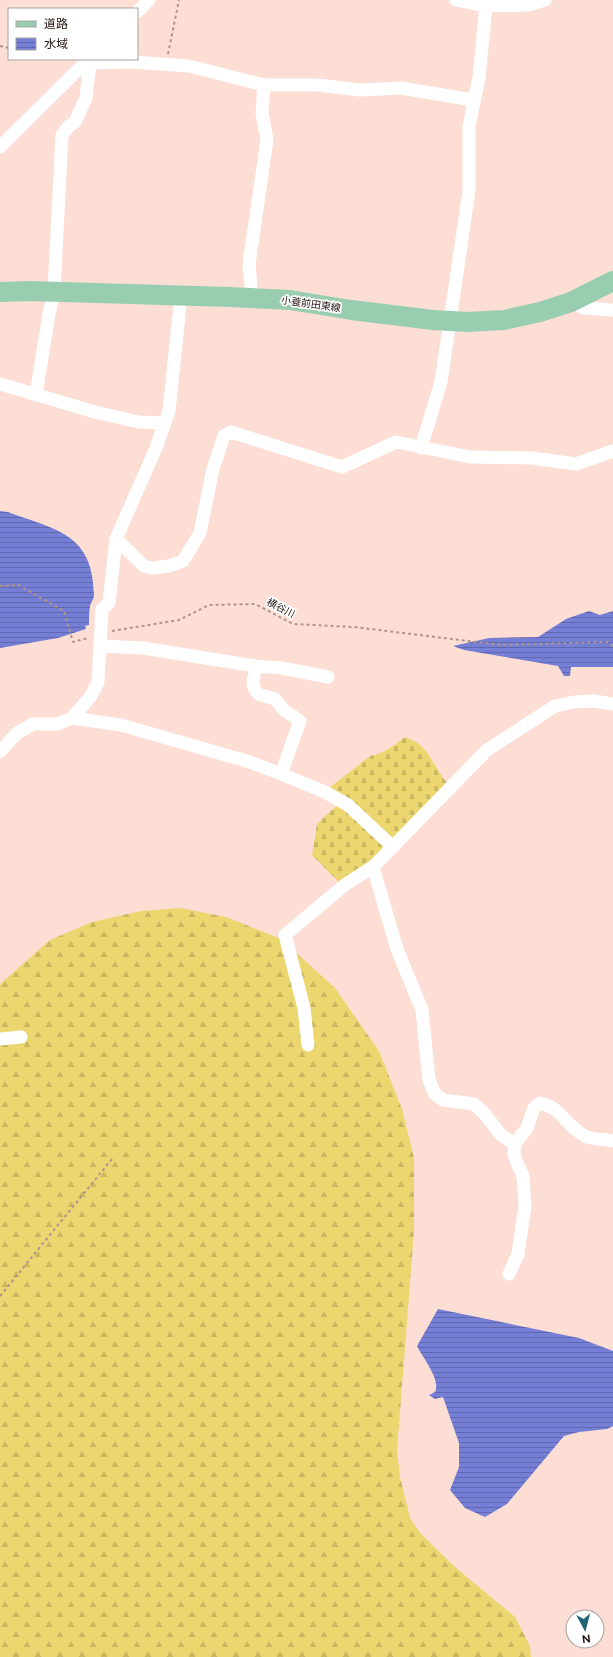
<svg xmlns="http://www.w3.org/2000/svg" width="613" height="1657" font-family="Figtree,'Noto Sans JP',sans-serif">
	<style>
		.forest { fill: url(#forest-firs) }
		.cemetery { fill: url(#cemetery-stones) }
		.water { fill: url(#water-rules) }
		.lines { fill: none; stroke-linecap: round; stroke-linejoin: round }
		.path { stroke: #ad958d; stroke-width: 2; stroke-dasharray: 3 3; stroke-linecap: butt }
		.minor { stroke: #fff; stroke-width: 13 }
		.primary { stroke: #98cdb0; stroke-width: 20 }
		.labels { text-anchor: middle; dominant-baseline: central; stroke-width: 3.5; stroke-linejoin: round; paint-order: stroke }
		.street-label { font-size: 10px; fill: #23130e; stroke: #fff }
	</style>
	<defs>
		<pattern id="forest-firs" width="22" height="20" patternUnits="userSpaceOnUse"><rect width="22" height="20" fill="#ecd670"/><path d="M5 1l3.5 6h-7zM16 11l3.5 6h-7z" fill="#cab760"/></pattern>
		<pattern id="cemetery-stones" width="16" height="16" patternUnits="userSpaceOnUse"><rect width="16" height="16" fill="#ecd670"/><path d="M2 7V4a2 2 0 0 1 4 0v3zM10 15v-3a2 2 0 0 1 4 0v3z" fill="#cab760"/></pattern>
		<pattern id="water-rules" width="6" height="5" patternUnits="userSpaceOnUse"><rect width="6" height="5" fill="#767fd6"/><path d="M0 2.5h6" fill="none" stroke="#6067ac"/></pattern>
	</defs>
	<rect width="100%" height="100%" fill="#fcded5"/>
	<path class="forest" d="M 180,908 L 226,917 L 281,939 L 335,988 L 379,1051 L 402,1109 L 414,1158 L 414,1231 L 397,1450 L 400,1477 L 410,1518 L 420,1533 L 456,1568 L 515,1617 L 530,1646 L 531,1657 L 0,1657 L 0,984 L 50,940 L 92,922 L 141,911 Z"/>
	<path class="cemetery" d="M 405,737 C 409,739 415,741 419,744 C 432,755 437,773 449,785 L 393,843 L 341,884 L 312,855 L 317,824 L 345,798 L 329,788 L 370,756 C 383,754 395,745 405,737 Z"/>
	<path class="water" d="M 0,511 L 8,512 C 56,530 93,533 94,595 C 94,599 91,602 90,606 C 89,612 89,619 89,625 L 85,626 L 86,629 L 58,638 L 0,648 Z
		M 589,611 L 600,615 L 613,611 L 613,667 L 571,667 L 570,676 L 564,676 L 558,666 L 464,650 L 453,646 L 489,638 L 538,637 L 566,619 Z
		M 438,1309 L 579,1338 L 613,1351 L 613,1426 L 607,1429 L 579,1432 L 564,1436 L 507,1504 L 485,1517 L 465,1508 L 450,1490 L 459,1467 L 459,1443 L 443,1397 L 435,1399 L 429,1395 L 435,1392 C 441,1380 423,1358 417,1346 Z"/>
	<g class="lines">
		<path class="path" d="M 0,46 L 9,48
			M 168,54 L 179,0
			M 0,586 L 18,585 L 64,611 L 73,642 L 88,638
			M 112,631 L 179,620 L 209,605 L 255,604 L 293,624 L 354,627 L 501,645 L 608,642 L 613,646
			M 0,1296 L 112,1159"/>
		<path class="minor" d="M 456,0 L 486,6 L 528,5 L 545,0
			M 137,12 L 149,0
			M 85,63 L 132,62 L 189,66 L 264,85 L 318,85 L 360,90 L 401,88 L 473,100
			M 0,147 L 89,59
			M 252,298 L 249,264 L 267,140 L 262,113 L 264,85
			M 571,302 L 583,308 L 613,310
			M 0,384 L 95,412 L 139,422 L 165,423
			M 36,395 L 49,314 L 54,292 L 62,135 L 69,126 L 75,122 L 86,98 L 90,63
			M 421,448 L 441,382 L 469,191 L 469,126 L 479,78 L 486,6
			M 116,539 L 144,566 L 153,568 L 169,566 L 183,561 L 200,533 L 213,469 L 224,436 L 231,432 L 342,467 L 396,442 L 470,457 L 532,458 L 576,464 L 613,451
			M 100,646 L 143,648 L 256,666 L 282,668 L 328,677
			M 256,666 L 253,682 L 254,688 L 258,694 L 275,699 L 284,710 L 300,721 L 281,774
			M 72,718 L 121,725 L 250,762 L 281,774 L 325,792 L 348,805 L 393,847
			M 0,752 L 17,733 L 33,724 L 57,724 L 72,718 L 91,696 L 98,682 L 102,609 L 109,603 L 116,539 L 156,448 L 169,411 L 181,296
			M 373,867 L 397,949 L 422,1010 L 429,1080 L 435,1094 L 443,1100 L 474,1104 L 483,1112 L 501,1135 L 515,1144
			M 0,1039 L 21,1037
			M 308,1045 L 304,1008 L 285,935 L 346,884 L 374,866 L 487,750 L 555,706 L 574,702 L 594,701 L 613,704
			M 509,1274 L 518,1254 L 525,1206 L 523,1176 L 517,1163 L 514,1154 L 515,1144 L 527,1128 L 534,1108 L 540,1103 C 563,1108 565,1126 585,1136 C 593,1140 604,1139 613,1141"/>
		<path class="primary" d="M 0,292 L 29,291 L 230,297 L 290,300 L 351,310 L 433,320 L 468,322 L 504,320 L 540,312 L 571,302 L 613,281"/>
	</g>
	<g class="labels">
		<g class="street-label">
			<text transform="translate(311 304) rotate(8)">小蓑前田東線</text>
			<text transform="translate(281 608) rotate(27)">横谷川</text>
		</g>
	</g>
	<rect x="8" y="8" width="130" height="52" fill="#ffffff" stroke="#a7a19f"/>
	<rect x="16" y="21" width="20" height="6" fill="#98cdb0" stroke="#a7a19f"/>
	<text x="44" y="28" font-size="12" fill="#23130e">道路</text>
	<rect x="16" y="38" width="20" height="12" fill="url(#water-rules)" stroke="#a7a19f"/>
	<text x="44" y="48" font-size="12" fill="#23130e">水域</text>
	<g transform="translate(585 1629) rotate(173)"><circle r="19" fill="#ffffff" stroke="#a7a19f"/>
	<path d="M0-3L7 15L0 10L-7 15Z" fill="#206576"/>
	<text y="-6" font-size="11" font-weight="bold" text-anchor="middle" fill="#23130e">N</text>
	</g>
</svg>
